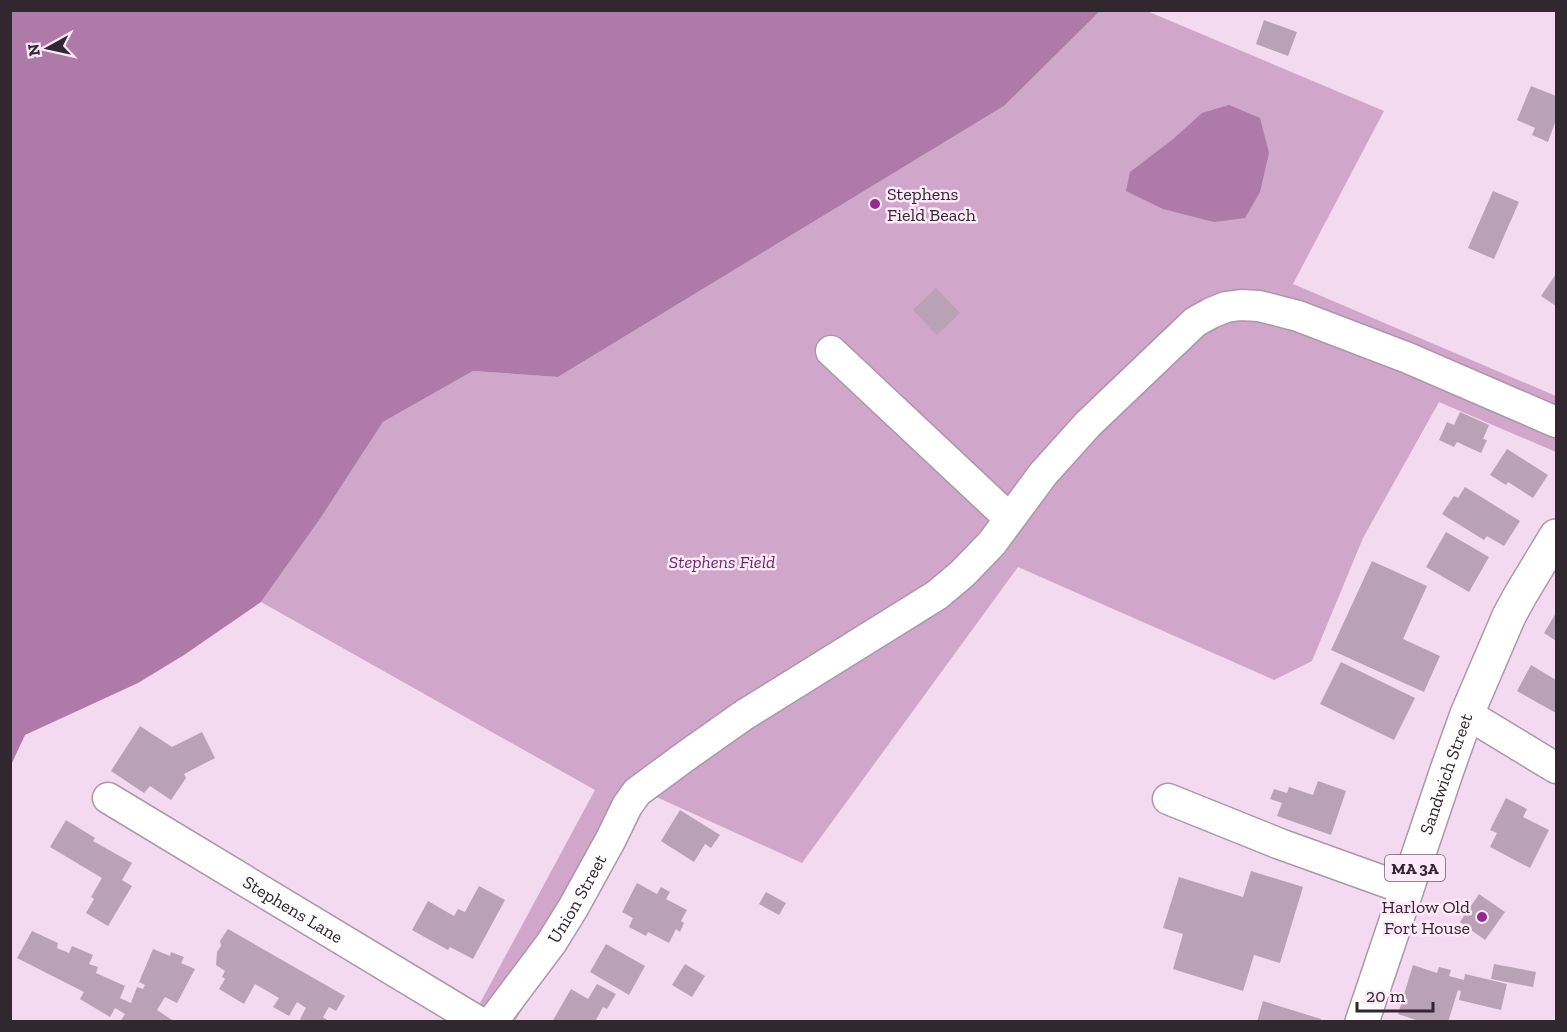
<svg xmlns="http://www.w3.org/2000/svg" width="1567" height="1032" font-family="'Zilla Slab',serif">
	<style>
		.green { fill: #d0a6ca }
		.water { fill: #ae7aa8 }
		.building { fill: #b9a1b6 }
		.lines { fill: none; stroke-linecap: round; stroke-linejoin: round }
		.minor-casing { stroke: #ae96aa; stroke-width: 33 }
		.major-casing { stroke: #ae96aa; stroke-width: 36 }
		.minor { stroke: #fff; stroke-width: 30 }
		.major { stroke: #fff; stroke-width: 33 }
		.poi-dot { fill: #942a8d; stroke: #fee9fb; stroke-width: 2 }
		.labels { text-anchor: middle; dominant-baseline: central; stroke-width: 5; stroke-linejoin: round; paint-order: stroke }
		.shield { fill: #fee9fb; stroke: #6e616c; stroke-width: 1.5 }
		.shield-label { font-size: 16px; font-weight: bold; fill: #31272f }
		.poi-label { font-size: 18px; fill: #31272f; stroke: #fee9fb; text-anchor: start }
		.park-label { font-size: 18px; font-style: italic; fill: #692964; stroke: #fee9fb }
		.street-label { font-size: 18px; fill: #31272f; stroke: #fee9fb }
	</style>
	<rect width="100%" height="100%" fill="#f4daf0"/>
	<path class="green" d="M 1100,11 L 1147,11 L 1384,111 L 1293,284 L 1556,396 L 1556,452 L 1439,402 L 1363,538 L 1312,661 L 1274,680 L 1018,567 L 802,863 L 652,795 L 515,1021 L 512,1021 L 479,1005 L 595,790 L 261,602 L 320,519 L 383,422 L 473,371 L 558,377 L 1004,106 Z"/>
	<path class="water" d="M 11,10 L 1100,10 L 1100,11 L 1004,106 L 558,377 L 473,371 L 383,422 L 320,519 L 261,602 L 184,655 L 138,683 L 25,735 L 11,765 Z
		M 1229,105 L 1260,118 L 1269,153 L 1260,192 L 1245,218 L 1214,222 L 1163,209 L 1126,191 L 1130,172 L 1172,140 L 1202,113 Z"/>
	<path class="building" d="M 1264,20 L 1297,32 L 1288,56 L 1256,44 Z
		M 1531,86 L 1556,96 L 1556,120 L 1548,142 L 1532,135 L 1535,128 L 1517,120 Z
		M 1493,191 L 1519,202 L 1494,259 L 1468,248 Z
		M 1556,274 L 1556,306 L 1541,296 Z
		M 936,288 L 960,313 L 937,335 L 913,310 Z
		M 1460,412 L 1489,425 L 1483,439 L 1487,440 L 1481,453 L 1457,442 L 1454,447 L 1439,440 L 1447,422 L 1454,425 Z
		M 1507,449 L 1548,475 L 1533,498 L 1508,482 L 1506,485 L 1490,475 Z
		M 1465,487 L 1520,521 L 1504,546 L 1487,536 L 1484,540 L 1442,514 L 1454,496 L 1458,498 Z
		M 1446,532 L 1489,557 L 1469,592 L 1426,567 Z
		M 1372,561 L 1427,586 L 1403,639 L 1440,656 L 1424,692 L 1331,650 Z
		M 1556,613 L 1556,641 L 1544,633 Z
		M 1341,662 L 1415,698 L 1394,740 L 1320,704 Z
		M 1531,665 L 1556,680 L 1556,713 L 1517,691 Z
		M 140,726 L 172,747 L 202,732 L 215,758 L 184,774 L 186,778 L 171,800 L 150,786 L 144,793 L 111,771 Z
		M 1318,781 L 1346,791 L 1331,835 L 1277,816 L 1282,803 L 1270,799 L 1274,789 L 1287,793 L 1289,787 L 1313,795 Z
		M 1506,798 L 1527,809 L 1523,817 L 1549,830 L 1530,868 L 1490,847 L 1497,833 L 1490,830 Z
		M 680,810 L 720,835 L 711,848 L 705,844 L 694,862 L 661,841 Z
		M 66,820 L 95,838 L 93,841 L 132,863 L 122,880 L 132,886 L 108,926 L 86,913 L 94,899 L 91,897 L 102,878 L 50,847 Z
		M 1251,871 L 1303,887 L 1280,963 L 1254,955 L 1243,991 L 1173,969 L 1183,934 L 1163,928 L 1179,877 L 1243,897 Z
		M 637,883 L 657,894 L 661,887 L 670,892 L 666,899 L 687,910 L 681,921 L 684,923 L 680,932 L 676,929 L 669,943 L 648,932 L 646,936 L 629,927 L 633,918 L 622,912 Z
		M 479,886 L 505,900 L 473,959 L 450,947 L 448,950 L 412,930 L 428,901 L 454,916 L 458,909 L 465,912 Z
		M 766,892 L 786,903 L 779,915 L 759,904 Z
		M 1479,894 L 1505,912 L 1485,940 L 1460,922 Z
		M 228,929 L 345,996 L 336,1011 L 329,1007 L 323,1017 L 330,1022 L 304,1022 L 300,1019 L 306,1008 L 297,1002 L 289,1016 L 273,1007 L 279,998 L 255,984 L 244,1004 L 219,989 L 225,979 L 222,977 L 225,971 L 216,965 L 217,952 L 221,946 L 220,941 Z
		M 32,931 L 58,943 L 57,948 L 69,953 L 72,946 L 93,955 L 89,964 L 98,967 L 96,973 L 125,986 L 120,998 L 131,1003 L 137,987 L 143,989 L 145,985 L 139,982 L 153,949 L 170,956 L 171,952 L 184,957 L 181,963 L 195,969 L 177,1003 L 165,997 L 157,1010 L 175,1022 L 120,1022 L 125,1014 L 115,1008 L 110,1017 L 80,999 L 84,992 L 17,958 Z
		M 606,944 L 645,966 L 629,995 L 590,972 Z
		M 685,964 L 705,976 L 692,997 L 672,985 Z
		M 1494,964 L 1536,972 L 1533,987 L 1491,979 Z
		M 1413,965 L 1437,973 L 1439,967 L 1451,970 L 1449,976 L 1464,980 L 1465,974 L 1507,984 L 1501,1010 L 1459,1000 L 1461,991 L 1458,990 L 1448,1022 L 1422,1022 L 1398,1014 Z
		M 597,984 L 616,994 L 607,1009 L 603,1007 L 595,1022 L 552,1022 L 571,989 L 588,999 Z
		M 1263,1001 L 1321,1019 L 1320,1022 L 1257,1022 Z"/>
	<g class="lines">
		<defs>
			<g id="minor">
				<path d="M 831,351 L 1009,518"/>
				<path d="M 1467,714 L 1556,768"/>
				<path id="s1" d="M 108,798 L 479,1022"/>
				<path d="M 1168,799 L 1280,844 L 1408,890"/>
				<path id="s2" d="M 492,1022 L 552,942 L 573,908 L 611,839 L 627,806 L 637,792 L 690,753 L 744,715 L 937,595 L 962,574 L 992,543 L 1043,474 L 1088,424 L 1195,322 L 1211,313 L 1226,307 L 1241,305 L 1259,306 L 1298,316 L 1408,358 L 1556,422"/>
			</g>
			<g id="major">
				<path id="s3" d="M 1362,1022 L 1447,770 L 1467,714 L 1509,616 L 1521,594 L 1556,536"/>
			</g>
		</defs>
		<use href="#minor" class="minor-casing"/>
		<use href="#major" class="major-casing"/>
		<use href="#minor" class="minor"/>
		<use href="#major" class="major"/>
	</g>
	<g class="poi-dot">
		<circle cx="875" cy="204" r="6"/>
		<circle cx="1482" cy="917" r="6"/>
	</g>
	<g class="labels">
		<rect class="shield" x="1385" y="855" width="60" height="26" rx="4.5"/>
		<g class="shield-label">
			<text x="1415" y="868">MA 3A</text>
		</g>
		<g class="poi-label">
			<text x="887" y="194">Stephens<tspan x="887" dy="21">Field Beach</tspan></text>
			<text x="1470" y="907" text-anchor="end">Harlow Old<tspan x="1470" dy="21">Fort House</tspan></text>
		</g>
		<g class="park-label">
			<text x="722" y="562">Stephens Field</text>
		</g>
		<g class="street-label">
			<text stroke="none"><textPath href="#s3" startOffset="262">Sandwich Street</textPath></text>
			<text stroke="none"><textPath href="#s2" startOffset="150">Union Street</textPath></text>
			<text stroke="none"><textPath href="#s1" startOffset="216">Stephens Lane</textPath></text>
		</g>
	</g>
	<rect width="1567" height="1032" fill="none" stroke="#31272f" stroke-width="24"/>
	<g transform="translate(48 48) rotate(262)" stroke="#fee9fb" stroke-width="4.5" paint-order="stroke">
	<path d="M0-4.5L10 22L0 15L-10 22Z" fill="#31272f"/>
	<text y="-9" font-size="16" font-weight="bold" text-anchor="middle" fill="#31272f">N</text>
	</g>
	<path d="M1357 1002v9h76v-9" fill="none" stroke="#31272f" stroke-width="3"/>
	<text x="1366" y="1002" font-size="18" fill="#31272f" stroke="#fee9fb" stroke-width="4.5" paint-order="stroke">20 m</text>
</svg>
